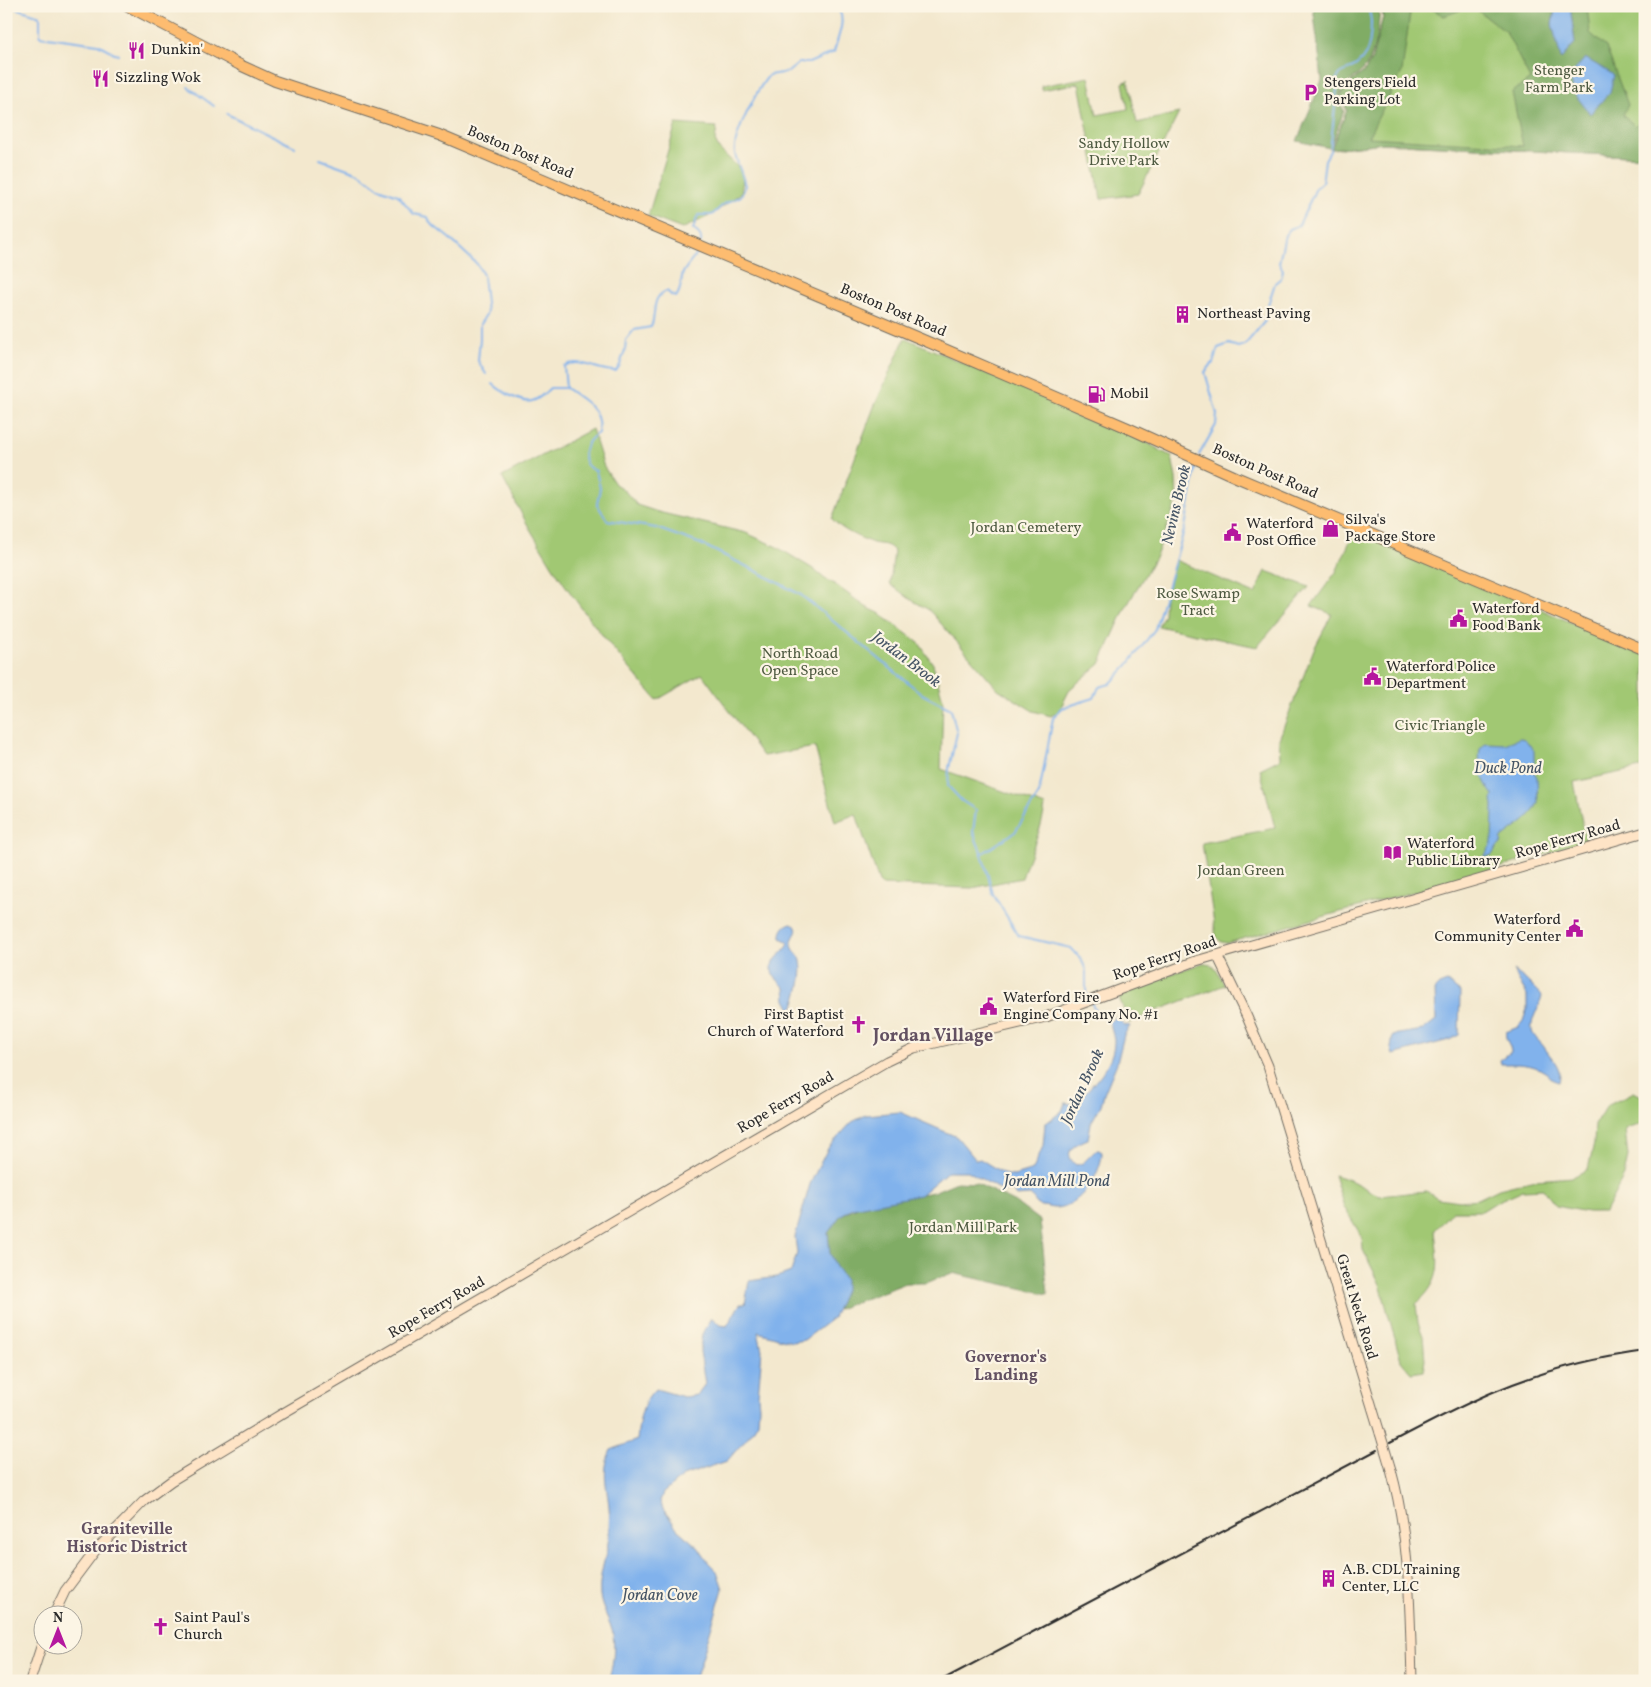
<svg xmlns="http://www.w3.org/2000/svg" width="1651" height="1687" font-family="Vollkorn,serif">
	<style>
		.green { fill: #a1c873; stroke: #667a4f }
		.forest { fill: #80ac65; stroke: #566c48 }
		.water { fill: #81b2ec; stroke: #566e8c }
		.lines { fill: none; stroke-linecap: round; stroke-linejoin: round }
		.stream { stroke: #81b2ec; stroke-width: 2 }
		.secondary-casing { stroke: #716d64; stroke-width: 11 }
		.primary-casing { stroke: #716d64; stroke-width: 12 }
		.secondary { stroke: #fee4c6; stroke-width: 9 }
		.primary { stroke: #fdbc70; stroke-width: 10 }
		.rail { stroke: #2b2b2b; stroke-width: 2 }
		.secondary-bridge-casing { stroke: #716d64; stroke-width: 11; stroke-linecap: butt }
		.secondary-bridge { stroke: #fee4c6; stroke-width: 9 }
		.labels { text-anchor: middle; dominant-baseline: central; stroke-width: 4.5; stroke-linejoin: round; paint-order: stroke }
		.poi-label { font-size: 15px; fill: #2b2b2b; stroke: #fcf5e5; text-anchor: start }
		.park-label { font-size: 15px; fill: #4e5a41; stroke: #fcf5e5 }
		.street-label { font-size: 15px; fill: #2b2b2b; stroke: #fcf5e5 }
		.water-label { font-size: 16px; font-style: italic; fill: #455465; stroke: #fcf5e5 }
		.neighbourhood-label { font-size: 16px; font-weight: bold; fill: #635162; stroke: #fcf5e5 }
		.quarter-label { font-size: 18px; font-weight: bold; fill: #635162; stroke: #fcf5e5 }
	</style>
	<rect width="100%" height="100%" fill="#fcf5e5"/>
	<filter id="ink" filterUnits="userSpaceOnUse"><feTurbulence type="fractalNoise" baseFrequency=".02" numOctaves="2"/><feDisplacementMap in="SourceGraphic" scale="10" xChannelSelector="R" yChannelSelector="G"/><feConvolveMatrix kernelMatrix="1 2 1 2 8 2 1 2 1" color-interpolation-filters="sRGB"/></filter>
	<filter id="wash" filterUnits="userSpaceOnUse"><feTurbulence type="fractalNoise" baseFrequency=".0096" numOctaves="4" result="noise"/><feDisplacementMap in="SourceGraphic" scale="20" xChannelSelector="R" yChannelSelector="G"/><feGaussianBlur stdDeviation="1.12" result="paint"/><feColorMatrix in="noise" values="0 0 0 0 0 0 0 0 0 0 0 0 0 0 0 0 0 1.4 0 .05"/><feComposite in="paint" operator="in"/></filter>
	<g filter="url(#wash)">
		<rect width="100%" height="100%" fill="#f3e8ce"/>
		<path class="green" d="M 1381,6 L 1645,6 L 1645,157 L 1384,143 L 1331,149 L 1347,110 L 1340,98 L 1345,87 L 1365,71 L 1372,59 L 1383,17 Z
			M 1089,77 L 1097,115 L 1128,109 L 1123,83 L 1128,80 L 1137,123 L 1179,113 L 1138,194 L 1101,199 L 1079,83 L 1042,90 L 1041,86 Z
			M 676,124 L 717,127 L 715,141 L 719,149 L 740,169 L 743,179 L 741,193 L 713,214 L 682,229 L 648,216 Z
			M 905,338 L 1144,441 L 1172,457 L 1176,478 L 1177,501 L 1157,554 L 1125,609 L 1100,664 L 1070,689 L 1059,711 L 1051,716 L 1033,711 L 998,689 L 929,610 L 910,599 L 890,584 L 894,551 C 888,543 882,545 873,543 C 858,537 843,531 832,519 L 874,407 Z
			M 592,429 L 604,467 L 615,484 L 623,489 L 637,505 L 658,512 L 746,533 L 777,547 L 813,569 L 825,579 L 833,583 L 866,607 L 879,613 L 919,643 L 933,664 L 943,700 L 941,769 L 1045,806 C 1042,831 1029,854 1022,878 L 972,888 L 880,885 L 856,814 L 835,822 L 815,747 L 763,756 L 702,674 L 657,700 C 614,651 572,601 539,544 C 525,522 514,499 502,477 Z
			M 1356,528 L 1645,655 L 1645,767 L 1574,782 L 1586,842 L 1464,878 L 1227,943 L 1221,942 L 1216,937 L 1202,843 L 1275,828 L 1260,769 L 1280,759 L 1279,739 L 1314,649 L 1332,614 L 1311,606 L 1336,572 Z
			M 1175,560 L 1255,594 L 1266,571 L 1309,587 L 1257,647 L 1158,626 L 1164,615 L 1165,597 Z
			M 1203,963 L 1214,966 L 1225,985 L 1153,1012 L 1129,1023 L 1118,995 L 1150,981 Z
			M 1634,1092 L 1645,1098 L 1645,1122 C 1639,1127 1631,1126 1625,1130 L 1628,1156 L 1624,1176 L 1605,1212 L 1587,1212 L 1556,1206 L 1543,1189 L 1523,1190 L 1498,1201 L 1482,1211 L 1452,1211 L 1435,1230 C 1438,1263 1444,1279 1416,1304 L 1418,1323 L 1423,1336 L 1425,1360 L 1423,1371 L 1411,1373 L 1401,1361 L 1380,1284 L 1363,1250 L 1362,1237 L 1344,1207 L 1334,1175 L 1350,1180 L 1380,1196 L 1426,1191 L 1438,1198 L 1460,1201 L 1478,1199 L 1499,1189 L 1535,1180 L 1573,1177 L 1588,1169 L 1594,1143 L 1595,1124 L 1607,1106 Z"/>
		<path class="forest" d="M 1313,6 L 1379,6 C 1381,21 1374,60 1363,70 C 1350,83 1346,80 1338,99 L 1344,111 L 1330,148 L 1297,141 L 1322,80 Z
			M 1381,6 L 1411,6 L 1402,72 L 1368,137 L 1523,146 L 1512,92 L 1530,79 L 1506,32 L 1472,6 L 1444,16 L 1427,6 L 1481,6 L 1483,9 L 1489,6 L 1556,6 L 1552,24 L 1575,43 L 1570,6 L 1587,6 L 1590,33 L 1606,47 L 1628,105 L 1623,115 L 1635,126 L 1645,117 L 1645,157 L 1384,143 L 1331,149 L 1347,110 L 1340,98 L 1345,87 L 1365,71 L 1372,59 L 1383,17 Z
			M 957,1182 L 976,1183 L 1016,1203 L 1040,1221 L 1048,1294 L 952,1273 L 926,1283 L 906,1283 L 833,1311 L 828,1256 L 828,1230 L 835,1218 L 861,1205 L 933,1192 Z"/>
		<path class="water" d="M 1556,6 L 1570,6 L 1575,43 L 1561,59 L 1552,24 Z
			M 1585,58 L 1614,75 L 1610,92 L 1590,114 L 1574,93 L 1570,76 Z
			M 1520,738 L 1525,739 L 1534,751 L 1534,772 L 1537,777 L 1538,802 L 1535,809 L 1525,821 L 1502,838 L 1501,844 L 1497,847 L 1492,855 L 1484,857 L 1492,843 L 1493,806 L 1492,801 L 1493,795 C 1483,782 1477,766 1480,749 L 1486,743 L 1505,744 Z
			M 792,923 C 803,931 791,935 792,944 C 792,951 800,954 801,961 C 804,975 798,995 793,1008 L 791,1009 L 786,1000 L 785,988 L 773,975 L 771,967 L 775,960 L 788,946 L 788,942 L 781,938 C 780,931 785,924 792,923 Z
			M 1513,970 L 1526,980 L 1542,996 C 1540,1008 1530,1018 1532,1031 C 1534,1038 1540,1041 1544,1047 C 1551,1058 1563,1068 1559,1082 C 1552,1081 1551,1076 1545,1072 C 1532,1063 1517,1064 1501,1064 L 1500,1060 L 1511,1052 C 1511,1044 1504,1040 1506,1032 L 1518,1027 L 1523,1021 L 1527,1009 L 1527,995 Z
			M 1447,982 L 1460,992 L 1459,1035 L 1449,1040 L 1393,1055 L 1391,1048 L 1393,1035 L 1423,1030 L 1436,1020 L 1435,989 L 1439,985 Z
			M 1115,1018 L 1118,1018 L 1124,1025 L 1130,1026 L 1124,1035 L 1117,1063 L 1104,1094 L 1101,1105 L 1091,1123 L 1088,1139 C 1075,1144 1061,1152 1076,1165 L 1083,1163 L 1097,1149 L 1102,1152 C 1102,1176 1074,1215 1048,1207 C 1044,1206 1039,1206 1037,1204 C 1034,1201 1033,1197 1030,1195 L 1015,1196 L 1014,1191 L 1002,1191 L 968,1171 L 948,1171 L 920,1195 L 852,1208 L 840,1216 L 828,1233 L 830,1253 L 836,1267 L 845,1279 L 845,1290 L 833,1318 L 804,1340 L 792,1342 L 758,1332 L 762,1350 L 758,1396 L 759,1407 L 758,1422 L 752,1432 L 727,1461 L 683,1476 L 663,1493 L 660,1501 L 663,1509 L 679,1531 L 698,1547 L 708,1562 L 717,1571 L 723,1589 L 695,1681 L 608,1681 C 613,1667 615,1649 613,1635 C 611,1621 601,1609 600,1595 C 598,1574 608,1554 609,1534 C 609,1525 610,1515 609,1507 C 607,1485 601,1471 611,1450 L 637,1440 C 639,1423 641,1400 656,1389 L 684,1397 L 697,1395 L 705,1384 L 700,1351 L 702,1334 L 712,1318 L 720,1325 L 727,1326 L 740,1304 L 745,1304 L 749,1281 L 777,1277 L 791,1272 L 797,1253 L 795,1237 L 810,1184 L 828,1148 L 852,1122 L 866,1115 L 900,1112 L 957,1137 L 976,1160 L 980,1159 L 1006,1175 L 1014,1176 L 1033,1170 L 1043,1146 L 1045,1124 L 1062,1111 L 1065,1103 L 1073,1104 L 1076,1102 C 1092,1085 1115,1065 1114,1039 C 1113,1034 1111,1029 1110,1023 Z"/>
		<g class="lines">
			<path class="stream" d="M 10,6 L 40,16 L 40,36 L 98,44 L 118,55
				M 188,87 L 214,106
				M 227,114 L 295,147
				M 320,159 L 359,173 L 379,188 L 398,195 L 414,214 L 428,217 L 430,223 L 449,238 L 477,264 L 483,275 L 487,313 L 480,324 L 480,339 L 478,361 L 486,374
				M 701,242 C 702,236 698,233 693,229 L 698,215 L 712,215 L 724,204 L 741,196 L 745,186 C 743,175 737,164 735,153 C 732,137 758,88 769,75 L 788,72 L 799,63 L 809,63 L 834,52 C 837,38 849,17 835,6
				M 700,249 C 695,258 686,266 683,273 C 680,282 682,290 676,297 L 671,295 L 667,291 C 650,297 657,313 651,327 L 634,330 L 626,340 L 625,350 L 620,365 L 616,371 C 598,372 581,357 564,366 L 566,388 C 583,401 602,408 598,433 C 584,441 576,464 596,471 L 600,488 L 597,504 L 607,520 L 656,528 L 701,544 L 760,573 L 801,595 L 922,694 L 951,709 L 957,733 L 949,768 L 948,786 L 962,801 L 976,810 L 973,832 L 982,854 L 993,894 L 1019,936 L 1071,948 L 1082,960 L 1086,971 L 1086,993 L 1089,998
				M 493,384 C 498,389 503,391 509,395 C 528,405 535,404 550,388 L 565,388
				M 1199,455 L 1216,425 L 1217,414 L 1205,372 L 1213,363 L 1218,348 L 1229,344 L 1238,347 L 1245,345 L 1265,321 L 1268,305 L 1275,283 L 1281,278 L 1283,270 L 1279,263 L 1285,235 L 1290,229 L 1299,225 L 1316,188 L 1322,183 L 1325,160 L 1330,151 L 1337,89 L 1336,80 L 1341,73 C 1367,64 1371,48 1371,22 C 1371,16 1368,12 1370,6
				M 983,853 L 1015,832 L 1039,794 L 1053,718 L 1062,708 L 1094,698 L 1099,687 L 1110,684 L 1128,665 L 1155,629 L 1185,527 L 1197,462
				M 1091,1002 C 1095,1012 1103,1019 1112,1023"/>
		</g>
	</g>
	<g filter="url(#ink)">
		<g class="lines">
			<defs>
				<path id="secondary" d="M 1217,955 L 1247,1017 L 1268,1066 L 1380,1433
					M 1391,1470 C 1410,1539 1410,1610 1412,1681
					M 54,1614 L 65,1591 L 95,1551 L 144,1501 L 171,1481 L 280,1415 L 887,1061 L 914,1048 L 1046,1017 L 1196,961 L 1645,832
					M 30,1681 L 42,1644"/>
				<path id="primary" d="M 128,6 L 242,66 L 275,81 L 439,135 L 921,339 L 1128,428 L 1236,477 L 1645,650"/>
			</defs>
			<use href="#secondary" class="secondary-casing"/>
			<use href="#primary" class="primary-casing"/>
			<use href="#secondary" class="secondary"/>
			<use href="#primary" class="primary"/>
			<path class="rail" d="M 1390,1443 C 1424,1425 1458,1407 1493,1392 C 1542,1371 1593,1358 1645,1351
				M 940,1681 L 1377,1450"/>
			<defs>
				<path id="secondary-bridge" d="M 1380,1433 L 1391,1470"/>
			</defs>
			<use href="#secondary-bridge" class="secondary-bridge-casing"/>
			<use href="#secondary-bridge" class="secondary-bridge"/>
		</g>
	</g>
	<defs>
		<symbol id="restaurant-bare" viewBox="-9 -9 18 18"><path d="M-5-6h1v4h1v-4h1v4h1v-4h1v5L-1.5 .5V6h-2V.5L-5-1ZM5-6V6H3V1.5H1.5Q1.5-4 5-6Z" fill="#b5179e" stroke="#fcf5e5" stroke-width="2.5" paint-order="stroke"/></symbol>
		<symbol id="parking-bare" viewBox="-9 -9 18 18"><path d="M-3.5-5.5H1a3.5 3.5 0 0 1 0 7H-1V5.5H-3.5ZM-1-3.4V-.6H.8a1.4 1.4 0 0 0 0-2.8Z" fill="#b5179e" stroke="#fcf5e5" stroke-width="2.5" paint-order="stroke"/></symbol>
		<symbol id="building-bare" viewBox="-9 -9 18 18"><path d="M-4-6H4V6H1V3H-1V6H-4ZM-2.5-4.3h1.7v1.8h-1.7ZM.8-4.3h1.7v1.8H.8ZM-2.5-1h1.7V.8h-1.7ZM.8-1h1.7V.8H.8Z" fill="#b5179e" stroke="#fcf5e5" stroke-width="2.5" paint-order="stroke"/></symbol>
		<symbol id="fuel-bare" viewBox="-9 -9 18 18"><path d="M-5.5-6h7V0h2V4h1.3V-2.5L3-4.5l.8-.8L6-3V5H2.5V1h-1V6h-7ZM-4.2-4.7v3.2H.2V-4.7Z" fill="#b5179e" stroke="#fcf5e5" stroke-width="2.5" paint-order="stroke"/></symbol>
		<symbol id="shop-bare" viewBox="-9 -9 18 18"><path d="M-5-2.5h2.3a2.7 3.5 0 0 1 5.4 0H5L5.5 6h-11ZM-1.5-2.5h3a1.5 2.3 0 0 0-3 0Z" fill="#b5179e" stroke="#fcf5e5" stroke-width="2.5" paint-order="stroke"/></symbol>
		<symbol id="civic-bare" viewBox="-9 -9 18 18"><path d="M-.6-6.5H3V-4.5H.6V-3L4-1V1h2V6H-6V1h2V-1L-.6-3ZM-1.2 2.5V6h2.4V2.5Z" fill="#b5179e" stroke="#fcf5e5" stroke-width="2.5" paint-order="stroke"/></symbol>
		<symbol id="library-bare" viewBox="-9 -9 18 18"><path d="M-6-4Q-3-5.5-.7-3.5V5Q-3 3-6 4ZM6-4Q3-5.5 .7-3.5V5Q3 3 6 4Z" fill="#b5179e" stroke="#fcf5e5" stroke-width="2.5" paint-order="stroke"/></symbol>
		<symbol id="church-bare" viewBox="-9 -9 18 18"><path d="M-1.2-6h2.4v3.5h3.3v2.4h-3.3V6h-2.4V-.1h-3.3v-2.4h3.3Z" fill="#b5179e" stroke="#fcf5e5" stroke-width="2.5" paint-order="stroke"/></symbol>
	</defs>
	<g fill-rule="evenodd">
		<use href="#restaurant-bare" x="124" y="38" width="25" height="25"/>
		<use href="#restaurant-bare" x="88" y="66" width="25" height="25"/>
		<use href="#parking-bare" x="1298" y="80" width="25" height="25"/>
		<use href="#building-bare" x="1170" y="302" width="25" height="25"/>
		<use href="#fuel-bare" x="1084" y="382" width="25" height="25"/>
		<use href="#shop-bare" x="1318" y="516" width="25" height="25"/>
		<use href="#civic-bare" x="1220" y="520" width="25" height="25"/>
		<use href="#civic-bare" x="1446" y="606" width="25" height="25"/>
		<use href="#civic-bare" x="1360" y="664" width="25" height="25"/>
		<use href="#library-bare" x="1380" y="840" width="25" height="25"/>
		<use href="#civic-bare" x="1562" y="916" width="25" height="25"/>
		<use href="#civic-bare" x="976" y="994" width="25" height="25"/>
		<use href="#church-bare" x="846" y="1012" width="25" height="25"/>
		<use href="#building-bare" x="1316" y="1566" width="25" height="25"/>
		<use href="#church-bare" x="148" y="1614" width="25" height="25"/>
	</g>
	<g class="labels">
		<g class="poi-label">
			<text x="151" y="50">Dunkin'</text>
			<text x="115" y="78">Sizzling Wok</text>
			<text x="1324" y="83">Stengers Field<tspan x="1324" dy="17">Parking Lot</tspan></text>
			<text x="1197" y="314">Northeast Paving</text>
			<text x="1110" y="394">Mobil</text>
			<text x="1345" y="520">Silva's<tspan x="1345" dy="17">Package Store</tspan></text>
			<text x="1246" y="524">Waterford<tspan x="1246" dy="17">Post Office</tspan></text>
			<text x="1472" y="609">Waterford<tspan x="1472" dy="17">Food Bank</tspan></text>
			<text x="1386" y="667">Waterford Police<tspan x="1386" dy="17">Department</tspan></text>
			<text x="1407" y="844">Waterford<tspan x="1407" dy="17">Public Library</tspan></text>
			<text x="1561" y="920" text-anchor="end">Waterford<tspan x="1561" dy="17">Community Center</tspan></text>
			<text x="1003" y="998">Waterford Fire<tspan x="1003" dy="17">Engine Company No. #1</tspan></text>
			<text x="844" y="1015" text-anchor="end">First Baptist<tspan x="844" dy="17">Church of Waterford</tspan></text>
			<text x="1342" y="1570">A.B. CDL Training<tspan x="1342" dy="17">Center, LLC</tspan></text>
			<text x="174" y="1618">Saint Paul's<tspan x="174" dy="17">Church</tspan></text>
		</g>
		<g class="park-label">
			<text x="1559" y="71">Stenger<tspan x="1559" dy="17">Farm Park</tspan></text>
			<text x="1124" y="144">Sandy Hollow<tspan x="1124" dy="17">Drive Park</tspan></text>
			<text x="1026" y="528">Jordan Cemetery</text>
			<text x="1198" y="594">Rose Swamp<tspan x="1198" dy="17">Tract</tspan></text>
			<text x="800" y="654">North Road<tspan x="800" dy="17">Open Space</tspan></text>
			<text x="1440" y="726">Civic Triangle</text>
			<text x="1241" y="871">Jordan Green</text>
			<text x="963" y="1228">Jordan Mill Park</text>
		</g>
		<g class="street-label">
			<text transform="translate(520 153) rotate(23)">Boston Post Road</text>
			<text transform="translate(893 311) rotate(23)">Boston Post Road</text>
			<text transform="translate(1265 472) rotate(24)">Boston Post Road</text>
			<text transform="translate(1568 840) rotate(-16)">Rope Ferry Road</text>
			<text transform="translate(1165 959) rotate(-19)">Rope Ferry Road</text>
			<text transform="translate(786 1103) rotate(-30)">Rope Ferry Road</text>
			<text transform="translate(1356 1307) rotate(73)">Great Neck Road</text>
			<text transform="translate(437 1308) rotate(-30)">Rope Ferry Road</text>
		</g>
		<g class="water-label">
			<text transform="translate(1177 505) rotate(-77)">Nevins Brook</text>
			<text transform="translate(906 660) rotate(37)">Jordan Brook</text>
			<text x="1508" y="769">Duck Pond</text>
			<text transform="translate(1083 1087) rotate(-65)">Jordan Brook</text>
			<text x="1057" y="1182">Jordan Mill Pond</text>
			<text x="660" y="1596">Jordan Cove</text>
		</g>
		<g class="neighbourhood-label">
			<text x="1006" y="1358">Governor's<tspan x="1006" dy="18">Landing</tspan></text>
			<text x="127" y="1530">Graniteville<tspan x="127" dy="18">Historic District</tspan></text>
		</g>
		<g class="quarter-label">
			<text x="933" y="1036">Jordan Village</text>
		</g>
	</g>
	<rect width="1651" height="1687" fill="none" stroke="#fcf5e5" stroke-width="25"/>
	<g transform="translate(58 1630)"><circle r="24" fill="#fcf5e5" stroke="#a8a49b"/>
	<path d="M0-4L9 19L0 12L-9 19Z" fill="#b5179e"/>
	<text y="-8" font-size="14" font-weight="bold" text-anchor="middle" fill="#2b2b2b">N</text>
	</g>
</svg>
